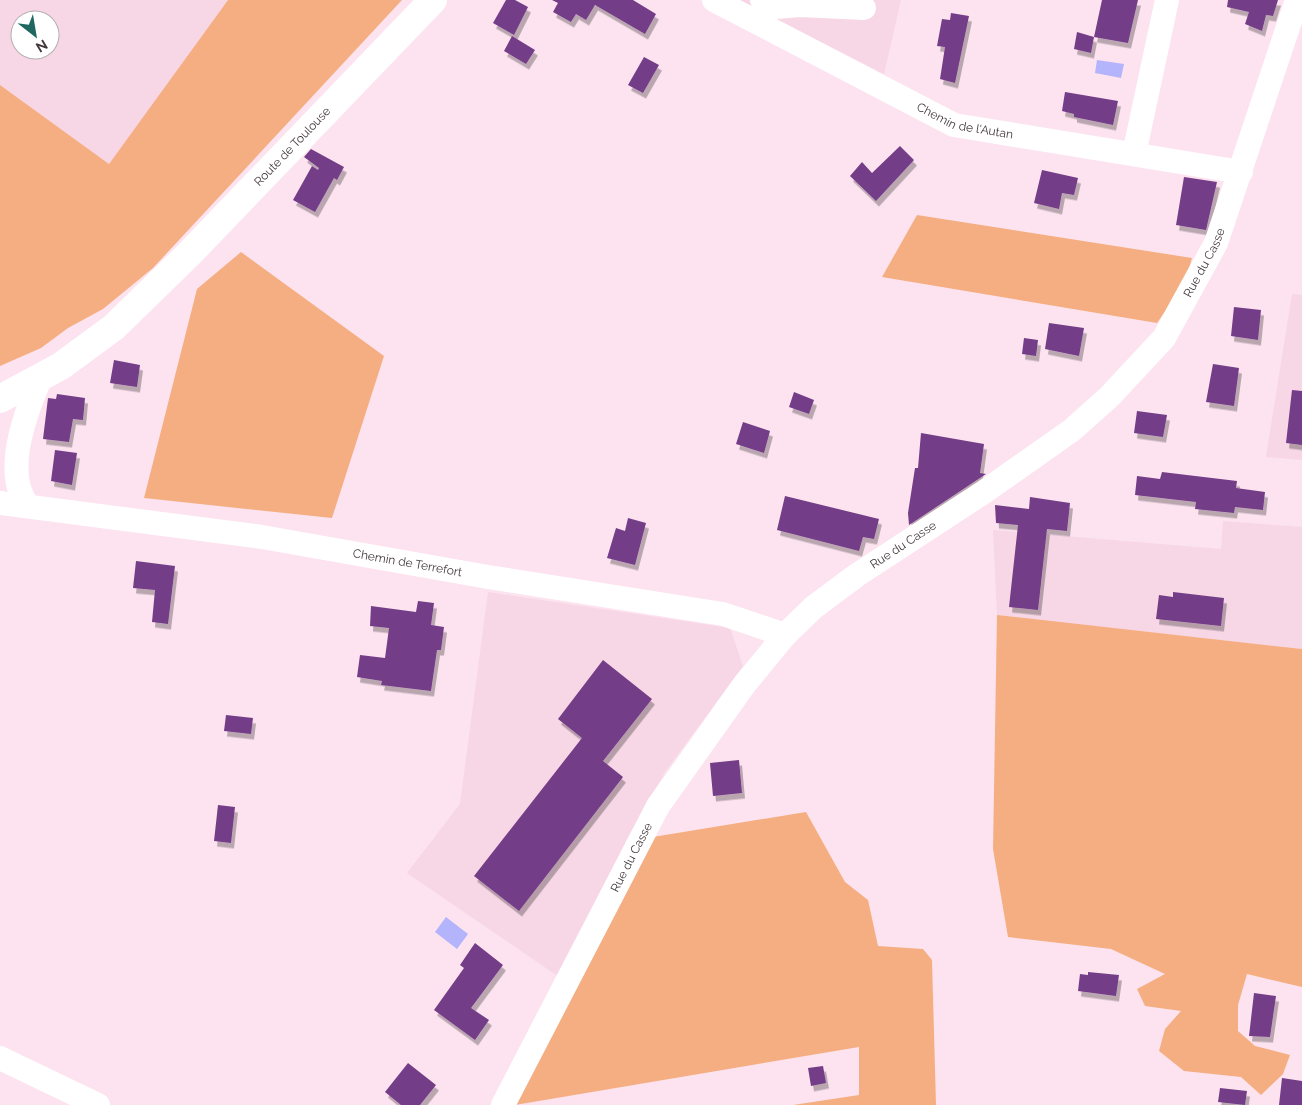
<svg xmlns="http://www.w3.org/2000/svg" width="1302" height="1105" font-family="Raleway,sans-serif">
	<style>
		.built { fill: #f7d6e5; fill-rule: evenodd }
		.green { fill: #f5ae81 }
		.water { fill: #b3b4fc }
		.building { fill: #733d87; filter: url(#shadow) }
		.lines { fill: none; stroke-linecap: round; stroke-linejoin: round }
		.minor { stroke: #fff; stroke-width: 24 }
		.major { stroke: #fff; stroke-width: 28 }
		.labels { text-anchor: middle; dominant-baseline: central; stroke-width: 5; stroke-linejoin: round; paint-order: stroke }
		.street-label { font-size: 12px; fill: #42383d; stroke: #fff }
	</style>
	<defs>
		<filter id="shadow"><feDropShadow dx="3" dy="5.5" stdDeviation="0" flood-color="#0004"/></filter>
	</defs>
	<rect width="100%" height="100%" fill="#fce3ef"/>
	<path class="built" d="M 0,0 L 228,0 L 109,164 L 0,85 ZM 20,20 L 50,20 L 50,50 L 20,50 Z
		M 739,0 L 901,0 L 884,74 Z
		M 1292,294 L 1302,295 L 1302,460 L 1266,457 Z
		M 1223,521 L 1302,527 L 1302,649 L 997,615 L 993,530 L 1221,549 Z
		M 488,592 L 730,628 L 743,666 L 665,772 L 626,841 L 559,977 L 407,873 L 460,804 Z"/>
	<path class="green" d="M 228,0 L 402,0 L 153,268 L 103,309 L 68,328 L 41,348 L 0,366 L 0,85 L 109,164 Z
		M 917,215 L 1192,258 L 1185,283 L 1157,323 L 882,277 Z
		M 241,252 L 384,356 L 332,518 L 144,498 L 197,289 Z
		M 997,615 L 1302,649 L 1302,987 L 1247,974 L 1238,1005 L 1238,1031 L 1255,1046 L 1290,1055 L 1283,1074 L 1261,1095 L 1241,1077 L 1184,1071 L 1159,1051 L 1165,1029 L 1181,1011 L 1145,1006 L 1137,989 L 1165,974 L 1111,949 L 1008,937 L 993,849 Z
		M 806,812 L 845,882 L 868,900 L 878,946 L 923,949 L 932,960 L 936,1105 L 793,1105 L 859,1095 L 859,1047 L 515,1105 L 653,837 Z"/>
	<path class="water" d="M 1097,60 L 1124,64 L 1121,78 L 1095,73 Z
		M 446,917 L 468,934 L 457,949 L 435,932 Z"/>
	<path class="building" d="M 506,0 L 515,0 L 528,7 L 514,35 L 493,23 Z
		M 552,0 L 633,0 L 656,14 L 645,34 L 595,5 L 586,20 L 576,14 L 571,22 L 553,12 L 558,3 Z
		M 1102,0 L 1138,0 L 1128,43 L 1094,37 Z
		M 1228,0 L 1278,0 L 1273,16 L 1266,15 L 1262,31 L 1245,24 L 1249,12 L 1227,7 Z
		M 951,13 L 969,16 L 955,83 L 940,79 L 945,47 L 937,46 L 942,19 L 950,20 Z
		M 1077,32 L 1094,37 L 1091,53 L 1074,49 Z
		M 512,36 L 535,50 L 526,64 L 504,51 Z
		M 644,57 L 659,65 L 643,93 L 628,85 Z
		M 1065,92 L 1118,101 L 1113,125 L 1074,117 L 1074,114 L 1062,111 Z
		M 900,146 L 914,160 L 876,201 L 850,176 L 862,162 L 872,173 Z
		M 311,149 L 344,167 L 337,180 L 334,178 L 315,212 L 293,200 L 312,166 L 318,170 L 319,168 L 304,157 Z
		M 1042,170 L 1078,178 L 1074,195 L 1062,193 L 1059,209 L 1034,203 Z
		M 1184,177 L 1217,182 L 1206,230 L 1176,225 Z
		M 1234,307 L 1261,310 L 1258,340 L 1231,336 Z
		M 1049,323 L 1084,328 L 1079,356 L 1045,349 Z
		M 1024,338 L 1038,340 L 1036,356 L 1022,354 Z
		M 114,360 L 140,365 L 137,387 L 110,383 Z
		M 1213,364 L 1239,368 L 1234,406 L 1206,402 Z
		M 1292,390 L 1302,391 L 1302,445 L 1286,443 Z
		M 794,392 L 814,400 L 809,414 L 789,407 Z
		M 57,394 L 85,398 L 83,420 L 73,419 L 69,442 L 43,439 L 48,398 L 56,399 Z
		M 1137,411 L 1167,415 L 1163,437 L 1134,433 Z
		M 743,422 L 770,431 L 764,453 L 736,444 Z
		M 921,433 L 984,444 L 980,473 L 986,474 L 909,525 L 908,513 L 915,468 L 918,468 Z
		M 55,450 L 77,453 L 72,485 L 51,481 Z
		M 1162,472 L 1237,481 L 1236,488 L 1265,492 L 1263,510 L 1235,507 L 1234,513 L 1195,509 L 1196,502 L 1135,495 L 1137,476 L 1160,479 Z
		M 785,496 L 879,519 L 874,539 L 863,537 L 859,551 L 777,530 Z
		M 1030,497 L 1070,503 L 1067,531 L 1047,529 L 1038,610 L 1009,607 L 1018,525 L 996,523 L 995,505 L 1029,509 Z
		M 628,518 L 646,523 L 635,565 L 607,558 L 616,528 L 625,531 Z
		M 136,561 L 175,566 L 168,624 L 152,622 L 155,590 L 133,588 Z
		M 1173,592 L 1224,598 L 1221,626 L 1156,619 L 1159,595 L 1173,597 Z
		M 418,601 L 434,603 L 431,625 L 444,627 L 441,650 L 437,650 L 431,691 L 381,685 L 382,681 L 357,677 L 360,655 L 385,658 L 389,628 L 370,626 L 371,606 L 416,612 Z
		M 603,660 L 652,699 L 603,761 L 623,777 L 519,911 L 474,876 L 582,738 L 558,719 Z
		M 226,715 L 253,718 L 251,734 L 224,731 Z
		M 739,760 L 742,793 L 713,796 L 710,763 Z
		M 218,805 L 235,807 L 231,843 L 214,841 Z
		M 475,943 L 503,965 L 471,1008 L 489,1020 L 475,1040 L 434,1010 L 464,968 L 460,965 Z
		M 1088,972 L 1119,975 L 1116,996 L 1078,991 L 1080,974 L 1088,975 Z
		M 1254,993 L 1276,996 L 1270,1037 L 1249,1036 Z
		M 408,1063 L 436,1085 L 420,1105 L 401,1105 L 385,1092 Z
		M 823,1066 L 826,1083 L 811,1086 L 808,1068 Z
		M 1282,1078 L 1302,1081 L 1302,1105 L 1279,1105 Z
		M 1220,1088 L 1247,1091 L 1245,1105 L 1218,1102 Z"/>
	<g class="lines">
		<g class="minor">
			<path id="s1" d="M 714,0 L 954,125 L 1241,172"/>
			<path d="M 762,0 L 776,7 L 800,5 L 864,8"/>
			<path d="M 1134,154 L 1167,0"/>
			<path id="s2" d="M 0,503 L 262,537 L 488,577 L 723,614 L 785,635"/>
			<path d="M 28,506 C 2,473 26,411 41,377"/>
			<path d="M 0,1058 L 98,1105"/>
			<path id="s3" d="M 503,1105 L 658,806 L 744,685 L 785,635 L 814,607 L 857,575 L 984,492 L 1072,430 L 1109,397 L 1164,338 L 1216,243 L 1297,0"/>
		</g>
		<path class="major" id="s4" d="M 0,399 L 61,366 L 114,327 L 189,254 L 433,0"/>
	</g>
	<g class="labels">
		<g class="street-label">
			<text stroke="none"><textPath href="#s1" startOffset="280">Chemin de l'Autan</textPath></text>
			<text stroke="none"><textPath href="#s4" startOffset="389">Route de Toulouse</textPath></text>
			<text stroke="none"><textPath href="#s3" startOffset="1119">Rue du Casse</textPath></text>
			<text stroke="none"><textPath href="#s3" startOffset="699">Rue du Casse</textPath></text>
			<text stroke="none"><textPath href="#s2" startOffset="412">Chemin de Terrefort</textPath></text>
			<text stroke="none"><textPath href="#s3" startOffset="279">Rue du Casse</textPath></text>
		</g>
	</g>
	<g transform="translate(35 35) rotate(149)"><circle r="24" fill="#ffffff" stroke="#b3afb1"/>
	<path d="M0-4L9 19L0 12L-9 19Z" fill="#1e6861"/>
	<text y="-8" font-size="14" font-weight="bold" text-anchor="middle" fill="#42383d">N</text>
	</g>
</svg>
